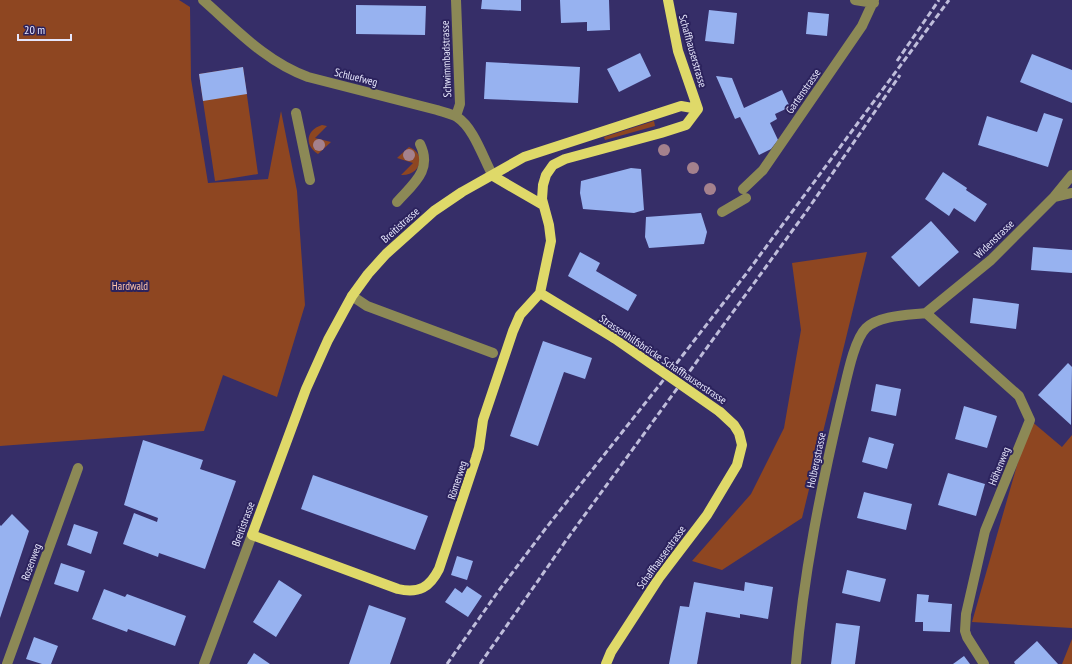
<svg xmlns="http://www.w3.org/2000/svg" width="1072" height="664" font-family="'PT Sans Narrow',sans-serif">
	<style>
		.green { fill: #8e4621 }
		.building { fill: #97b2f0 }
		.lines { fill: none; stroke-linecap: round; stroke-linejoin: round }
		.minor { stroke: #8c8956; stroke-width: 10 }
		.major { stroke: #dfd969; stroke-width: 10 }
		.rail { stroke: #bfbddb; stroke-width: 3; stroke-dasharray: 6 3; stroke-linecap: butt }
		.major-bridge { stroke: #dfd969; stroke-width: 10 }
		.tree { fill: #a4818d }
		.labels { text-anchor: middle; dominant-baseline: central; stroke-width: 4; stroke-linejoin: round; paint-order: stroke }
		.street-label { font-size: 11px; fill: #e6e6fc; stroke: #2c235d }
		.park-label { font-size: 11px; fill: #fec5ab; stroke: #2c235d }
	</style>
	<rect width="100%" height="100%" fill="#362e68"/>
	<path class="green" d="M 0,0 L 179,0 L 190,7 L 191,79 L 208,183 L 268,179 L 281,111 L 297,191 L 305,305 L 277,397 L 223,375 L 204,431 L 0,446 Z
		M 243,67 L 258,174 L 215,181 L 199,74 Z
		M 654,121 L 655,126 L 605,140 L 604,137 Z
		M 322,125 L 327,126 L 315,138 L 331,142 L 318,154 C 304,145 306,130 322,125 Z
		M 409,147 C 427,154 421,176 401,175 L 413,163 L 397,158 Z
		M 867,252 L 802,518 L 722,570 L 692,561 L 751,494 L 784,428 L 801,330 L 792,263 Z
		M 1030,420 L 1062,447 L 1072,435 L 1072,628 L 972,622 Z
		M 1072,639 L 1072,664 L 1062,664 Z"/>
	<path class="building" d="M 482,0 L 521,0 L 521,11 L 481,9 Z
		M 560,0 L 609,0 L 610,30 L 587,31 L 587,22 L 561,23 Z
		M 356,5 L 426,6 L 425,35 L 356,34 Z
		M 709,10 L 737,13 L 734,44 L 705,41 Z
		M 808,12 L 829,14 L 827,36 L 806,34 Z
		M 640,53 L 651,76 L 619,92 L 607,69 Z
		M 1032,54 L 1072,70 L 1072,103 L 1020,82 Z
		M 486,62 L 580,67 L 578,103 L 484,99 Z
		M 243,67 L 247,94 L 203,101 L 199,74 Z
		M 716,76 L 732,78 L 744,108 L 782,90 L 790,107 L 775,114 L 777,119 L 770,123 L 778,140 L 771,149 L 759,155 L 740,117 L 735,119 Z
		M 1044,113 L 1063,119 L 1048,167 L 978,145 L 987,116 L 1037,132 Z
		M 631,168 L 641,169 L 644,210 L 634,213 L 583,209 L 580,193 L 581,181 Z
		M 943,172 L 967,188 L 966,190 L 987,204 L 975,222 L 954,208 L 949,216 L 925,199 Z
		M 701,213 L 707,232 L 704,244 L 649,248 L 645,237 L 646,217 Z
		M 931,221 L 959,252 L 919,287 L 891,257 Z
		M 1033,247 L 1072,250 L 1072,273 L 1031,270 Z
		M 580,252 L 600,263 L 596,271 L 637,295 L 628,311 L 568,276 Z
		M 973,298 L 1019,304 L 1016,329 L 970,323 Z
		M 543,341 L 592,358 L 585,379 L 564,372 L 538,446 L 510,436 Z
		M 1068,363 L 1072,367 L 1071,425 L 1038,395 Z
		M 876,384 L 901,389 L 896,416 L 871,411 Z
		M 964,406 L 997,416 L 987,448 L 955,439 Z
		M 869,437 L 894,444 L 887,469 L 862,462 Z
		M 143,440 L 203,460 L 200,469 L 236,481 L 205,569 L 159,553 L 158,557 L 123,544 L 134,513 L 157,522 L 158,518 L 124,505 Z
		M 948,473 L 985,484 L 976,516 L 938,505 Z
		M 313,475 L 428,516 L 415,550 L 301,509 Z
		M 864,492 L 912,504 L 906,530 L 857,518 Z
		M 12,514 L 29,531 L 0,618 L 0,525 L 1,526 Z
		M 74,524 L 98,532 L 91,554 L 67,545 Z
		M 457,556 L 473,561 L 467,580 L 451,575 Z
		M 61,563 L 85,571 L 78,592 L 54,584 Z
		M 847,570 L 886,579 L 880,602 L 842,593 Z
		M 279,580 L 302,595 L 276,637 L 253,622 Z
		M 694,582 L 744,591 L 745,582 L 773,587 L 768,619 L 740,614 L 740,618 L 706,612 L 697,664 L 669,664 L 680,606 L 689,607 Z
		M 467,586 L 482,596 L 468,617 L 445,602 L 455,588 L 462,593 Z
		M 104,589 L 125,597 L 127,594 L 186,616 L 175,646 L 128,629 L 127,632 L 92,619 Z
		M 917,594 L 929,595 L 928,602 L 952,604 L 950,632 L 923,631 L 923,622 L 915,622 Z
		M 369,605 L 406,618 L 390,664 L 349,664 Z
		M 836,623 L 860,626 L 855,664 L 831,664 Z
		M 34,637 L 58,646 L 51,664 L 42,664 L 26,659 Z
		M 1037,641 L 1058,664 L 1015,664 L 1014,662 Z
		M 254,653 L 270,664 L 247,664 Z
		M 964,656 L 970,664 L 953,664 Z"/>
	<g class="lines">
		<path class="minor" d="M 203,0 C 236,29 266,62 308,77 L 437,110 C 443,112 452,114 457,117 C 474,128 483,158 493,176
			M 855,0 L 874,3
			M 296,113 L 310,180
			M 456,116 L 460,104 L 456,0
			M 743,189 L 763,170 L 862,26 L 874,0
			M 1054,197 L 1072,193
			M 397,202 C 413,184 433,170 420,144
			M 722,212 L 746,198
			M 352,296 L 367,306 L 493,353
			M 926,313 L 1019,396 L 1030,420 L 985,531 L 966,614 L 965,631 L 967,637 L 984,664
			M 926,313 L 991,260 L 1054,197 L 1072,175
			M 7,664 L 78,468
			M 204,664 L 252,535
			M 796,664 C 803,576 821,488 841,402 C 846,383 853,341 866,328 C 879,315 909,315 926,313"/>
		<path class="major" d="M 668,0 L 678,51 L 698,109
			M 681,106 L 698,109 L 686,125 L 661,133 L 565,159 L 553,165 L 546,175 L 543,185 L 542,199 L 549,225 L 551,241 L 540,293 L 520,315 L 513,331 L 483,420 L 479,448 L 476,458 L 439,569 C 430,587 419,594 398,589 L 252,535 L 306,389 L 328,340 L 352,296 L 368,274 L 386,254 L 434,211 L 462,192 L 524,157 Z
			M 493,176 L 543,205
			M 540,293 L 614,338
			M 606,664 L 611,652 L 659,578 L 707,515 L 737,465 L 742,445 L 739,433 L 734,425 L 720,412"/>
		<path class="rail" d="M 897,61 L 939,0
			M 447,664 L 497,593 L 546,528 L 658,387 L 746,274 L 949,0
			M 480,664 L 565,542 L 806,212 L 900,75"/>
		<path class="major-bridge" d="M 614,338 L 720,412"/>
	</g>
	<g class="tree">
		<circle cx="319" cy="145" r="6"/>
		<circle cx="664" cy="150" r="6"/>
		<circle cx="409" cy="155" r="6"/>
		<circle cx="693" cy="168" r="6"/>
		<circle cx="710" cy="189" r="6"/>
	</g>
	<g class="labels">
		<g class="street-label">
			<text transform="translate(693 51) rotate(74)">Schaffhauserstrasse</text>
			<text transform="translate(446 59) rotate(-92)">Schwimmbadstrasse</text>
			<text transform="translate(356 77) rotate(14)">Schluefweg</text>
			<text transform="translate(803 91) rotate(-55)">Gartenstrasse</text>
			<text transform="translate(400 225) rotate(-42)">Breitistrasse</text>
			<text transform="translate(994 239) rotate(-44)">Widenstrasse</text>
			<text transform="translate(663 359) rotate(34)">Strassenhilfsbrücke Schaffhauserstrasse</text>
			<text transform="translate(816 460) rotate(-78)">Holbergstrasse</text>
			<text transform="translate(999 466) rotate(-68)">Höhenweg</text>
			<text transform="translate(457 480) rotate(-72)">Römerweg</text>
			<text transform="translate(243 524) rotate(-70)">Breitistrasse</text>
			<text transform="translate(661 557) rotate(-54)">Schaffhauserstrasse</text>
			<text transform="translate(31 562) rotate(-70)">Rosenweg</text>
		</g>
		<g class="park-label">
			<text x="130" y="286">Hardwald</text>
		</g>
	</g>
	<path d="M18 34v6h53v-6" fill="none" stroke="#e6e6fc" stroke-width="2"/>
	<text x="24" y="34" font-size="12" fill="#e6e6fc" stroke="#2c235d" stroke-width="3" paint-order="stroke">20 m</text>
</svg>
